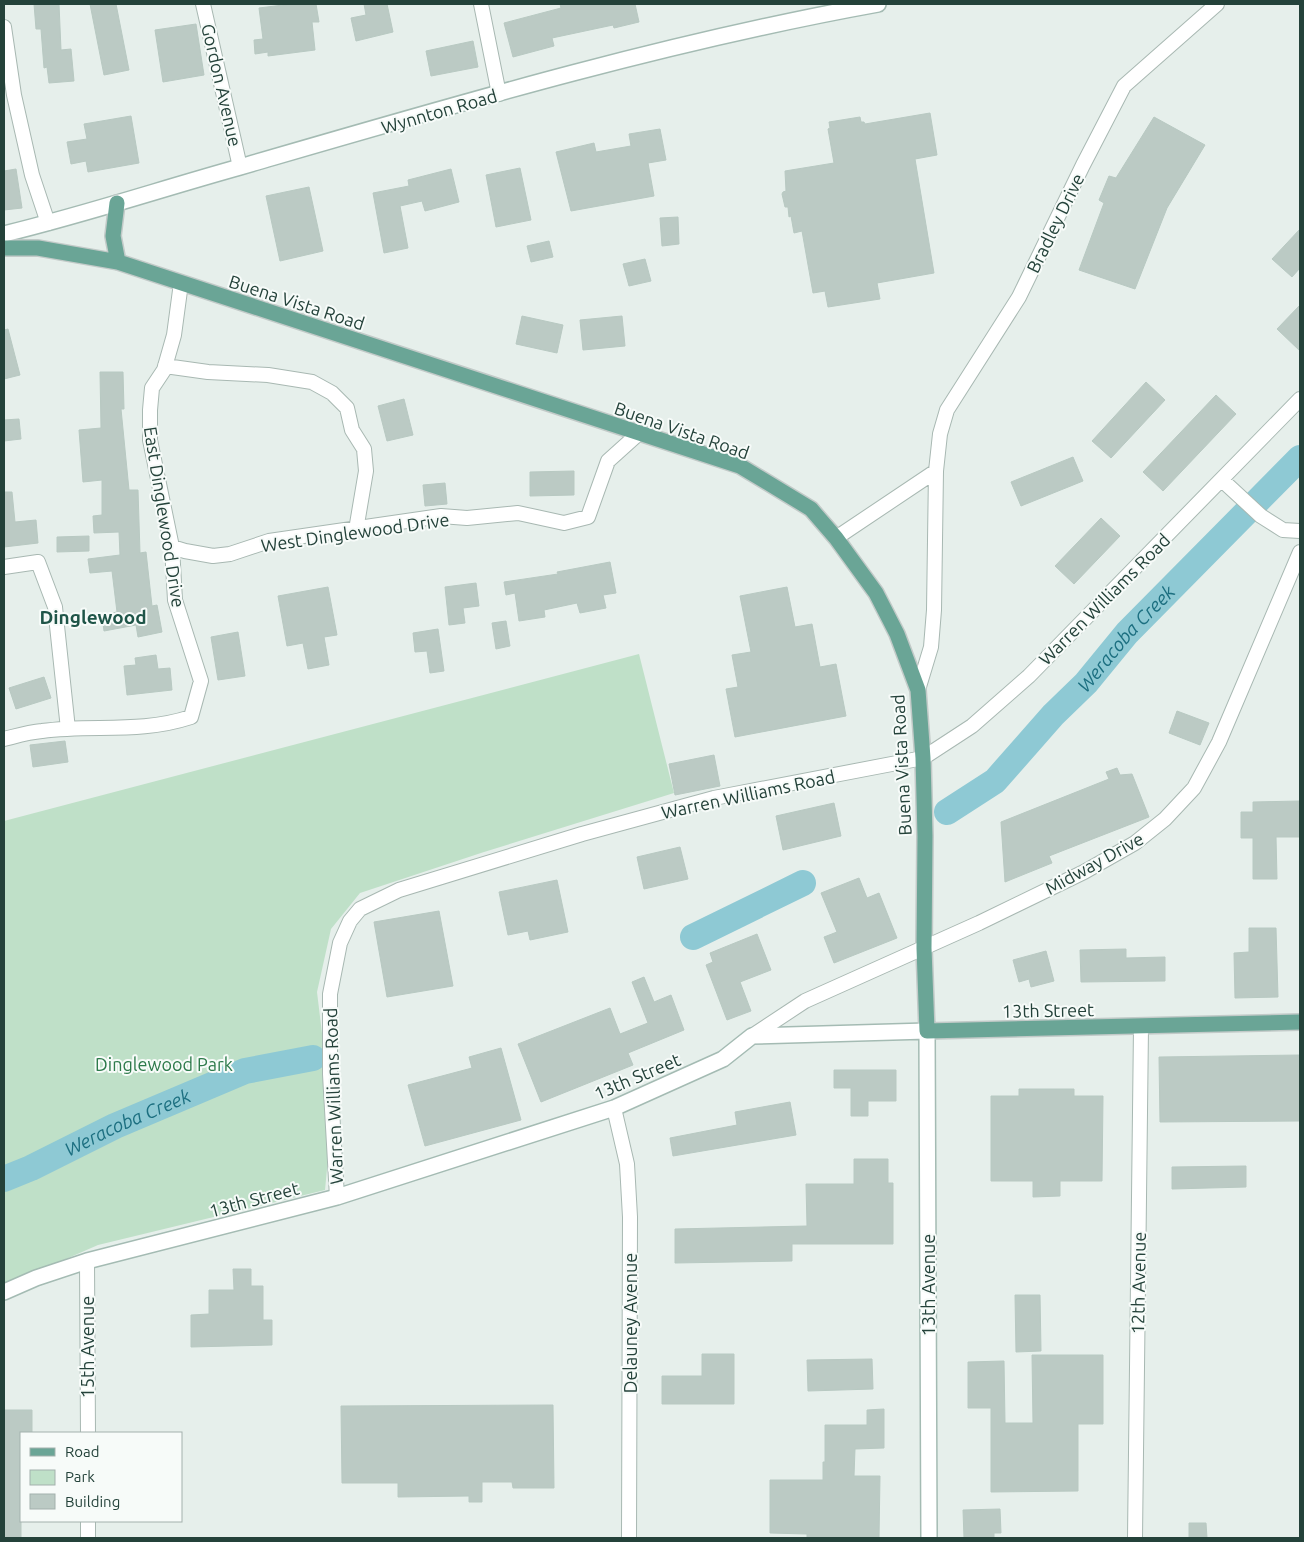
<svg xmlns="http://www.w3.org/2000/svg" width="1304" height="1542" font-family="Ubuntu,sans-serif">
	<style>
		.green { fill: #bfe0c8 }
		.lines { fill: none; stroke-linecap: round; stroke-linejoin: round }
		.river { stroke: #8ec9d4; stroke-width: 26 }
		.building { fill: #bbcac4; stroke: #b8c9c2 }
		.street-casing { stroke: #a8b8b2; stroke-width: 16 }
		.secondary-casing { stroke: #a4bbb3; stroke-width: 18 }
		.primary-casing { stroke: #c2cac8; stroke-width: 18 }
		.street { stroke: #fff; stroke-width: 14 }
		.secondary { stroke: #fff; stroke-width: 15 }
		.primary { stroke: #6aa596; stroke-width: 15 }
		.labels { text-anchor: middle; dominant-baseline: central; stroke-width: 4; stroke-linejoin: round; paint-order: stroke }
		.street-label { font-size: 18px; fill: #24423a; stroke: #f7fbf9 }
		.park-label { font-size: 18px; fill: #2d7a4b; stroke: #f7fbf9 }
		.neighbourhood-label { font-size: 19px; font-weight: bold; fill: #1f5548; stroke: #f7fbf9 }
		.water-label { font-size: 19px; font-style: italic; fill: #1c6f80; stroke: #f7fbf9 }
	</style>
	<rect width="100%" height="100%" fill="#e6efeb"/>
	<path class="green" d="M 639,654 L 674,793 L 484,852 L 360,893 L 331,929 L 317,992 L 332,1116 L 325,1190 L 98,1245 L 4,1286 L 4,821 Z"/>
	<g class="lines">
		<g class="river">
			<path id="s1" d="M 947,812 L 995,781 L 1053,715 L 1086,683 L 1127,633 L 1300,458"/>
			<path d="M 693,937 L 803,883"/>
			<path id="s2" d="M 4,1179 L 31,1168 L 115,1126 L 245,1071 L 313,1058"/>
		</g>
	</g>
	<path class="building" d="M 34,4 L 59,4 L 61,50 L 71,49 L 74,81 L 49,83 L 47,67 L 44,68 L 41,29 L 36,29 Z
		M 90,4 L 116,4 L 129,70 L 104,75 Z
		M 291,4 L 316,4 L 319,22 L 312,22 L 315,50 L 268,56 L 268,52 L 255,54 L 254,40 L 263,39 L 259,8 Z
		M 364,4 L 387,4 L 393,32 L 356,41 L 351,18 L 366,15 Z
		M 560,4 L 635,4 L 639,22 L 614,28 L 613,25 L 552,38 L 554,46 L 513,57 L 504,23 L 561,8 Z
		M 196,24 L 204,75 L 163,82 L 155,30 Z
		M 473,41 L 478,67 L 431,76 L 426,51 Z
		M 930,113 L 937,155 L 915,159 L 934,273 L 877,283 L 880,299 L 828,307 L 825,291 L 813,293 L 802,231 L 794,233 L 791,216 L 789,217 L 788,207 L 785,207 L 782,194 L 783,192 L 786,191 L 785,171 L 834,163 L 828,129 L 830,128 L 829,122 L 860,117 L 861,122 L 864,122 L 865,124 Z
		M 131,116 L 139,163 L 88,172 L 86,161 L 71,164 L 67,142 L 87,139 L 84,124 Z
		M 1154,117 L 1205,145 L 1167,208 L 1135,289 L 1079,270 L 1104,203 L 1099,200 L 1109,176 L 1116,178 Z
		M 660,129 L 666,160 L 648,163 L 654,196 L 571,211 L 556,152 L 594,143 L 596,152 L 631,146 L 629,134 Z
		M 520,168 L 531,220 L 496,227 L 486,175 Z
		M 16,169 L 22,208 L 4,210 L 4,171 Z
		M 451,169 L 459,202 L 425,211 L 422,201 L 400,206 L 408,248 L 384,253 L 373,193 L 409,186 L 408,180 Z
		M 309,187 L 323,251 L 280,261 L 266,196 Z
		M 678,217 L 679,244 L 662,246 L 660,218 Z
		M 1300,229 L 1300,268 L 1292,277 L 1272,259 Z
		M 549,241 L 553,257 L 531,262 L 527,246 Z
		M 645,259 L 651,281 L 629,286 L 623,264 Z
		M 1300,305 L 1300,351 L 1277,329 Z
		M 522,316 L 563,325 L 557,353 L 516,344 Z
		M 622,316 L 625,346 L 583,350 L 580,320 Z
		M 8,329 L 20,375 L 4,379 L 4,330 Z
		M 100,372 L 123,372 L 124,409 L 121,409 L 129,490 L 138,490 L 140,553 L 146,552 L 152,606 L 157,605 L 162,632 L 138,637 L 136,625 L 104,631 L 102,615 L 117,612 L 112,571 L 90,573 L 88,559 L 120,555 L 119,532 L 94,533 L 93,516 L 102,515 L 102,480 L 83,482 L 79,430 L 101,428 Z
		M 1146,382 L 1165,400 L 1111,458 L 1092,441 Z
		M 1216,395 L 1236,414 L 1163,491 L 1143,472 Z
		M 404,399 L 413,435 L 387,441 L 378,406 Z
		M 19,419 L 21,439 L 4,441 L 4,420 Z
		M 1073,457 L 1083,481 L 1021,506 L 1011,482 Z
		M 574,471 L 574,495 L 530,496 L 530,472 Z
		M 445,483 L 447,504 L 425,506 L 423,485 Z
		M 4,492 L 12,492 L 15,522 L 36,520 L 38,543 L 4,547 Z
		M 1101,518 L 1120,536 L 1074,584 L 1055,566 Z
		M 89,536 L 89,551 L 57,552 L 57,537 Z
		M 610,562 L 616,593 L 603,595 L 606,608 L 580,613 L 577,603 L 544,610 L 545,617 L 519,621 L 515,593 L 506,595 L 504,582 L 558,574 L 557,572 Z
		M 476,583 L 479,606 L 463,608 L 465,623 L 449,625 L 445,587 Z
		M 328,587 L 337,635 L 324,637 L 329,665 L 308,669 L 303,643 L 287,646 L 278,596 Z
		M 787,587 L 795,627 L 812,624 L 820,667 L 836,664 L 846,716 L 735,737 L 726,689 L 738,687 L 732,655 L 751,652 L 740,596 Z
		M 506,621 L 510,646 L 496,649 L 492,623 Z
		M 438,629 L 444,671 L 430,673 L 427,651 L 415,652 L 413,633 Z
		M 238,632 L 245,676 L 218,680 L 211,637 Z
		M 156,655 L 158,669 L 170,668 L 172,690 L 127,695 L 124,666 L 136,665 L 135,658 Z
		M 44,677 L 51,698 L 16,709 L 9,688 Z
		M 1177,711 L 1209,723 L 1200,745 L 1169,733 Z
		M 65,741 L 68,762 L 33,767 L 30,745 Z
		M 714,755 L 720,786 L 675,795 L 669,764 Z
		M 1117,768 L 1120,775 L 1132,774 L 1149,817 L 1049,856 L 1052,863 L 1005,882 L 1001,822 L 1109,779 L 1106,772 Z
		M 1300,801 L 1300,837 L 1276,837 L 1277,879 L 1253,879 L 1253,838 L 1241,838 L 1241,812 L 1253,812 L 1253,802 Z
		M 834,803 L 841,836 L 783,850 L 776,816 Z
		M 680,847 L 688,879 L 644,889 L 637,857 Z
		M 859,878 L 867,898 L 879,893 L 897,938 L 834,963 L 824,937 L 837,932 L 821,893 Z
		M 557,880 L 568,932 L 530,940 L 528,931 L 508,935 L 499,892 Z
		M 439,911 L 453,986 L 387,997 L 374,922 Z
		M 1249,928 L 1276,928 L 1278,997 L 1235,998 L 1234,953 L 1249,952 Z
		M 757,934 L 771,970 L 740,982 L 751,1011 L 727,1020 L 706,965 L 713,962 L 710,953 Z
		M 1126,949 L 1126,958 L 1165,957 L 1165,981 L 1081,982 L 1080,950 Z
		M 1046,951 L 1054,981 L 1031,987 L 1029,979 L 1019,982 L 1013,960 Z
		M 644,977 L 654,1002 L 671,995 L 684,1030 L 628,1053 L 633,1065 L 541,1102 L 518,1044 L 610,1008 L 620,1034 L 648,1023 L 632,982 Z
		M 501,1048 L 521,1120 L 425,1146 L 408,1085 L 472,1068 L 469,1057 Z
		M 1300,1055 L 1300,1121 L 1160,1122 L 1159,1057 Z
		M 834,1070 L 896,1070 L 896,1101 L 868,1101 L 868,1116 L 851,1116 L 851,1088 L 834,1088 Z
		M 1019,1089 L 1074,1089 L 1074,1096 L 1103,1096 L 1102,1181 L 1060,1181 L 1060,1196 L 1033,1197 L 1033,1181 L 991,1181 L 991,1096 L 1019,1096 Z
		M 790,1102 L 796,1135 L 673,1156 L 670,1138 L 737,1125 L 735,1112 Z
		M 854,1159 L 888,1159 L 888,1183 L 893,1183 L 893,1244 L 792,1244 L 792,1261 L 675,1263 L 675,1229 L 807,1226 L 806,1184 L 854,1184 Z
		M 1246,1166 L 1246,1187 L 1172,1189 L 1172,1167 Z
		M 233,1269 L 251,1269 L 251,1286 L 263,1286 L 263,1320 L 272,1320 L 272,1345 L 191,1347 L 191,1315 L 209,1314 L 209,1290 L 234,1290 Z
		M 1015,1295 L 1040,1295 L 1041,1351 L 1016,1352 Z
		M 702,1354 L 734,1354 L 734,1404 L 662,1404 L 662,1376 L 702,1376 Z
		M 1032,1355 L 1103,1355 L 1103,1424 L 1078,1424 L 1078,1491 L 991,1492 L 991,1408 L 968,1408 L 968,1362 L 1004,1361 L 1005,1423 L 1033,1423 Z
		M 872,1359 L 873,1389 L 808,1391 L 807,1360 Z
		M 553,1405 L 554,1488 L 513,1488 L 512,1482 L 482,1482 L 482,1502 L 469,1502 L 469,1496 L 398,1497 L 398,1483 L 342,1483 L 341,1406 Z
		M 884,1409 L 884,1448 L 855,1449 L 854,1476 L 880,1476 L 879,1538 L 807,1538 L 807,1534 L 770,1533 L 770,1480 L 823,1480 L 823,1462 L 825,1462 L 825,1425 L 867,1425 L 867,1410 Z
		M 4,1410 L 32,1410 L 32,1433 L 21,1433 L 21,1538 L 4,1538 Z
		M 1000,1509 L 1001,1533 L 994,1533 L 994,1538 L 964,1538 L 963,1510 Z
		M 1189,1523 L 1206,1523 L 1207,1538 L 1189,1538 Z"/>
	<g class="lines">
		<defs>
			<path id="street" d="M 203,4 L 240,167
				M 481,4 L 499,94
				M 4,27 L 14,95 L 32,175 L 48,223
				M 165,366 L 208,372 L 268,375 L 312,382 L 332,393 L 347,408 L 352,430 L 364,449 L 366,471 L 356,530
				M 1222,480 L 1261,516 L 1283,530 L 1300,531
				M 836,538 L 936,471
				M 172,547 L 185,551 L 213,556 L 230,554 L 269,541 L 441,516 L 467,518 L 518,513 L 564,523 L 588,517 L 608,461 L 638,434
				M 4,567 L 38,562 L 55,607 L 68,729
				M 918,690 L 931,647 L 934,610 L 936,471 L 940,434 L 947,410 L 1019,297 L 1083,165 L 1124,86 L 1217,4
				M 4,739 C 16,736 29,732 42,731 C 94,724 139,734 191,717 L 201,681 L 175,600 L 172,547 L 150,440 L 150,410 L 152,388 L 164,370 L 174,335 L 181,283
				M 752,1036 L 805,1001 L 979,923 L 1084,872 L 1135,843 L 1165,819 L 1194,788 L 1219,742 L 1300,552
				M 614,1108 L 627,1164 L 630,1217 L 629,1538
				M 337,1197 L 330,1074 L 330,994 L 340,943 L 350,921 L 360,909 L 399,890 L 582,834 L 714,798 L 923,758 L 972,726 L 1029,676 L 1300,399
				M 87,1261 L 88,1433
				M 88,1521 L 88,1538
				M 1135,1538 L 1141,1027"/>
			<path id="secondary" d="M 4,234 C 83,215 161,189 240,167 C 450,106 662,43 878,4
				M 4,1292 L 36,1278 L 87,1261 L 337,1197 L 614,1108 L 723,1059 L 752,1036 L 927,1031 L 929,1538"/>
			<path id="primary" d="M 117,203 L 113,236 L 118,262
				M 4,248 L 38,248 L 118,262 L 740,466 L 811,509 L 836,538 L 876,593 L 897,634 L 918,690 L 923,758 L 925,836 L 924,948 L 927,1031 L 1300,1022"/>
		</defs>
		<use href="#street" class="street-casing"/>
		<use href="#secondary" class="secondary-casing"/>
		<use href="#primary" class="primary-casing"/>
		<use href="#street" class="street"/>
		<use href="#secondary" class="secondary"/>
		<use href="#primary" class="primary"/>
	</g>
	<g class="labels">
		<g class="street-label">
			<text transform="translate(222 85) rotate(77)">Gordon Avenue</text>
			<text transform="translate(439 111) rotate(-16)">Wynnton Road</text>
			<text transform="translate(1055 223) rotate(-64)">Bradley Drive</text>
			<text transform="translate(297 302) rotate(18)">Buena Vista Road</text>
			<text transform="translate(682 430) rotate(19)">Buena Vista Road</text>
			<text transform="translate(165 517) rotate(81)">East Dinglewood Drive</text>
			<text transform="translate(355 532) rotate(-8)">West Dinglewood Drive</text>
			<text transform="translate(1104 599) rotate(-45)">Warren Williams Road</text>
			<text transform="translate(901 765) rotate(-93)">Buena Vista Road</text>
			<text transform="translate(748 794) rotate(-12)">Warren Williams Road</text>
			<text transform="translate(1094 863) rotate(-29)">Midway Drive</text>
			<text transform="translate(1048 1010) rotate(-1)">13th Street</text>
			<text transform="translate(637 1076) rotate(-23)">13th Street</text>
			<text transform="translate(333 1096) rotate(-92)">Warren Williams Road</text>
			<text transform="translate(254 1199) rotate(-15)">13th Street</text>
			<text transform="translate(1138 1283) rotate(-89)">12th Avenue</text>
			<text transform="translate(928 1285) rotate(-90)">13th Avenue</text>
			<text transform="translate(630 1323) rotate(-90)">Delauney Avenue</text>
			<text transform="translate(87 1347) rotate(-90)">15th Avenue</text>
		</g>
		<g class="park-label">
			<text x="164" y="1064">Dinglewood Park</text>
		</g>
		<g class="neighbourhood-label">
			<text x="93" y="617">Dinglewood</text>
		</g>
		<g class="water-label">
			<text stroke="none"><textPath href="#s1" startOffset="251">Weracoba Creek</textPath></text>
			<text stroke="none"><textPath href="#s2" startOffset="136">Weracoba Creek</textPath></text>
		</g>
	</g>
	<rect width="1304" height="1542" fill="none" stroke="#24423a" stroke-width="10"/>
	<rect x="20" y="1432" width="162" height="90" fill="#f7fbf9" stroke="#a3b1ad"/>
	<rect x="30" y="1448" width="25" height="8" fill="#6aa596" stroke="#a3b1ad"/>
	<text x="65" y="1457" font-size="15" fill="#24423a">Road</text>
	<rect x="30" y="1470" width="25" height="15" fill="#bfe0c8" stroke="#a3b1ad"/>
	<text x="65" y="1482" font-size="15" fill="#24423a">Park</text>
	<rect x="30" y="1494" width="25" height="15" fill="#bbcac4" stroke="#a3b1ad"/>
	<text x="65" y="1507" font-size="15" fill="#24423a">Building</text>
</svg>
